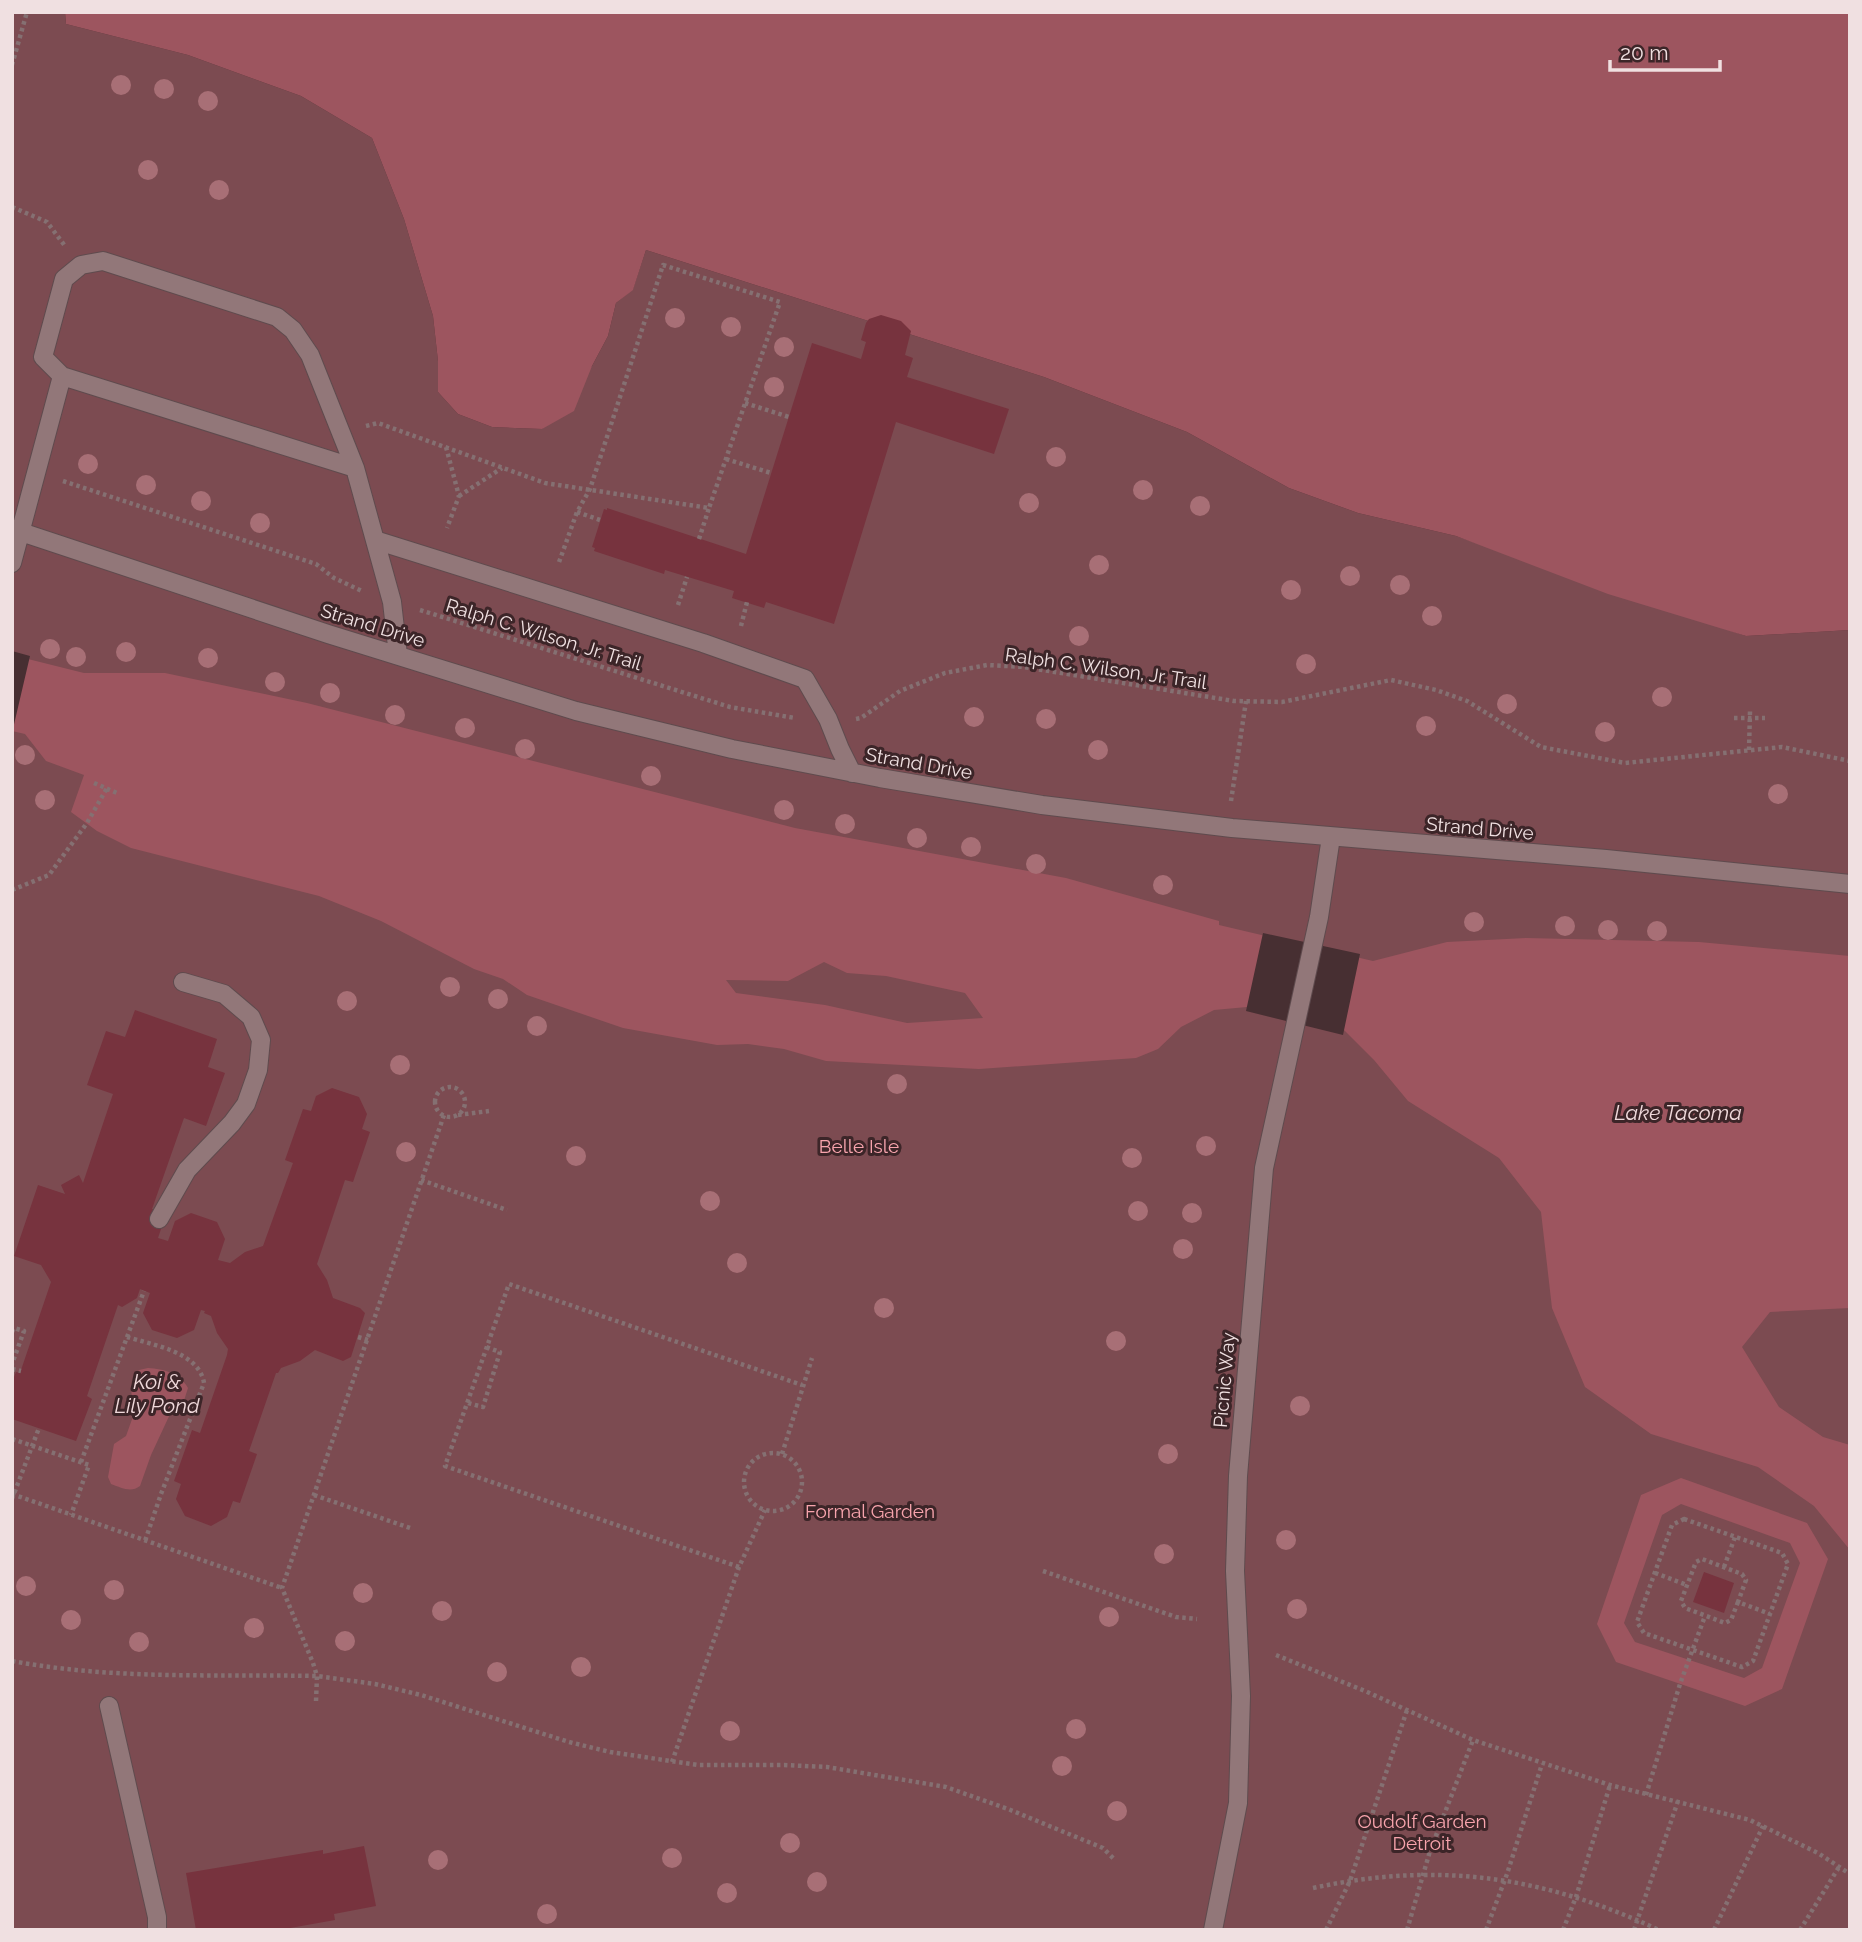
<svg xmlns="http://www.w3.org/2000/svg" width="1862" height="1942" font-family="Raleway,sans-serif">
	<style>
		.green { fill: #7c4b51 }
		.water { fill: #9d555f; fill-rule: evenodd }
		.pier { fill: #472f32 }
		.building { fill: #77333e }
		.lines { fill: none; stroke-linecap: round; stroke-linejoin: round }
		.minor-casing { stroke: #5f4b4e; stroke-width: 20 }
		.path { stroke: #857072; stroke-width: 4.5; stroke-dasharray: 3.5 3.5; stroke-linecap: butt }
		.minor { stroke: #927779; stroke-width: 18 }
		.tree { fill: #a86f76 }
		.labels { text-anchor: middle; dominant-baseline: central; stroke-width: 6; stroke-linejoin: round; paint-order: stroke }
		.street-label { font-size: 19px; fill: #f0e0e1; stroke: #3c2528 }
		.park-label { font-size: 19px; fill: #f8a4ad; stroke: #3c2528 }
		.water-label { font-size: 21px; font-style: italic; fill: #f0d9db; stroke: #3c2528 }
	</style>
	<rect width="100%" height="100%" fill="#472f32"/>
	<path class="green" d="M 12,12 L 65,12 L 66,24 L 188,55 L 301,96 L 372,138 L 404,219 L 433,316 L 438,361 L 438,392 L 458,414 L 492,427 L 542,429 L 592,366 L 608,336 L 616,303 L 633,289 L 646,250 L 1044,377 L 1187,432 L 1289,488 L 1358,513 L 1456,536 L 1746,636 L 1850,630 L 1850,1930 L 12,1930 Z"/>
	<path class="water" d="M 65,12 L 1850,12 L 1850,630 L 1746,636 L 1608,594 L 1456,536 L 1358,513 L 1289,488 L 1187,432 L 1044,377 L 646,250 L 633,290 L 616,303 L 608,336 L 592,366 L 574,411 L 542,429 L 492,427 L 458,414 L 438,392 L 438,361 L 433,316 L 404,219 L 372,138 L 301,96 L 188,55 L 66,24 Z
		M 12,655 L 84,673 L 165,673 L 307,703 L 795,828 L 1066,878 L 1219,921 L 1219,925 L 1373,961 L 1447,942 L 1526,938 L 1699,942 L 1850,956 L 1850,1308 L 1770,1312 L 1742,1347 L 1779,1407 L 1823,1437 L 1850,1445 L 1850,1550 L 1814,1506 L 1758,1467 L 1651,1434 L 1585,1387 L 1552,1308 L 1541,1212 L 1499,1158 L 1408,1101 L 1374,1060 L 1343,1029 L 1247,1007 L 1214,1010 L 1181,1027 L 1158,1049 L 1136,1058 L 979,1069 L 826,1061 L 784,1049 L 748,1044 L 717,1045 L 623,1028 L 527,995 L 503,979 L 474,969 L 381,921 L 319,896 L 131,848 L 97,831 L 71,812 L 84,775 L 46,761 L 25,734 L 12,731 ZM 824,962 L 847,973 L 886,976 L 965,993 L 983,1018 L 907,1023 L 825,1005 L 736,993 L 726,980 L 788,981 Z
		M 148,1368 C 164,1369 180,1373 188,1388 L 181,1410 L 171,1412 L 151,1455 L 140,1486 C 131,1493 122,1488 111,1484 L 108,1477 L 114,1444 L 126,1436 L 136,1408 C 130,1394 128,1382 139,1370 Z
		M 1681,1478 L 1807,1523 L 1828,1559 L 1782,1689 L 1745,1706 L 1616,1662 L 1597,1624 L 1641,1495 ZM 1681,1504 L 1790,1543 L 1800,1563 L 1762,1668 L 1744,1678 L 1635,1642 L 1624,1623 L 1662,1515 Z"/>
	<path class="pier" d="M 12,651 L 30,656 L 12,733 Z
		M 1263,933 L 1360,954 L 1343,1035 L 1246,1011 Z"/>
	<path class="building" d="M 881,315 L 901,321 L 911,331 L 905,355 L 913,358 L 907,377 L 1009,409 L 994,454 L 896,422 L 834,624 L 766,602 L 764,608 L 732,598 L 734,591 L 665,570 L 664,574 L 594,551 L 595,548 L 592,547 L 604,509 L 607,510 L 607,508 L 746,554 L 812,343 L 861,359 L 866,342 L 861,340 L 866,323 L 869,319 Z
		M 135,1010 L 217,1039 L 208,1067 L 225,1073 L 206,1126 L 184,1118 L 152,1209 L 155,1210 L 162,1226 L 158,1238 L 168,1241 L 175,1221 L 191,1213 L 217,1222 L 225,1239 L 218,1260 L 230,1263 L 245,1252 L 263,1246 L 293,1163 L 285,1160 L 303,1109 L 311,1111 L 316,1096 L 332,1088 L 359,1097 L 367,1114 L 362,1129 L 370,1132 L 353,1182 L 345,1180 L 317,1264 L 327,1280 L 333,1298 L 360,1308 L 365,1313 L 351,1357 L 343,1361 L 315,1350 L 300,1361 L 281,1368 L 278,1373 L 276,1373 L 249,1451 L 257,1454 L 240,1503 L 233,1501 L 227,1517 L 211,1526 L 185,1516 L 176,1499 L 181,1484 L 174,1481 L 192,1430 L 200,1433 L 227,1355 L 228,1349 L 217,1333 L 211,1316 L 204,1313 L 205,1311 L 201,1310 L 194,1330 L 177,1338 L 152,1330 L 143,1313 L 150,1293 L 140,1289 L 137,1298 L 122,1307 L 118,1305 L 87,1396 L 92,1399 L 76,1441 L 12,1419 L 12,1382 L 16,1372 L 20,1373 L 51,1282 L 41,1265 L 14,1256 L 38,1185 L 65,1194 L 61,1185 L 79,1175 L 83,1183 L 113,1094 L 87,1085 L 106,1031 L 125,1037 Z
		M 1704,1572 L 1734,1583 L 1724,1613 L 1693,1602 Z
		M 364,1846 L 376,1906 L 334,1914 L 335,1920 L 279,1930 L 196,1930 L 186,1873 L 323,1850 L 323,1854 Z"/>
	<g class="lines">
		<defs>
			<path id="minor" d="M 355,468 L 62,376 L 43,357 L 64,279 L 81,265 L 103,261 L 277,317 L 293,330 L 310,355 L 355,468 L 392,602 L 398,655
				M 12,529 L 328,634 L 576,711 L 732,749 L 880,778 L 1042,805 L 1232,828 L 1606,859 L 1850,884
				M 375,540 L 703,643 L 805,679 L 828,719 L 840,749 L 852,773
				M 12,563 L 62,376
				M 159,1219 L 187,1170 L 232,1123 L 246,1104 L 258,1070 L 261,1040 L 251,1017 L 224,994 L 183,982
				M 109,1706 L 157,1917 L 157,1930
				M 1213,1930 L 1238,1803 L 1241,1696 L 1235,1571 L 1238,1476 L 1264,1168 L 1319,917 L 1331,837"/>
		</defs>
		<use href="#minor" class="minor-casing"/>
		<path class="path" d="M 12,65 L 27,12
			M 12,207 L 47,222 L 65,246
			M 745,403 L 789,417
			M 366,426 L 378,423 L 545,483 L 709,508 L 780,302 L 663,265 L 590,489 L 577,512 L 558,565
			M 446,447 L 459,496 L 447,528
			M 726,459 L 771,473
			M 63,481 L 316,564 L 334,578 L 362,591
			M 459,496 L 502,468
			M 577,512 L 600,520
			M 699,539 L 709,508
			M 678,605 L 687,577
			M 420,610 L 730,707 L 795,718
			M 741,626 L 747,602
			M 1734,718 L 1765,718
			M 856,719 L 861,718 L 900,691 L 945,673 L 987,665 L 1024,667 L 1234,701 L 1282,702 L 1391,680 L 1436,690 L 1467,701 L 1541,747 L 1625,763 L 1782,747 L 1850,761
			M 1749,750 L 1750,711
			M 94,783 L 117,793
			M 1231,801 L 1246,701
			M 12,890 L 49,875 L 87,823 L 107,788
			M435 1102a15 15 0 1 1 30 0a15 15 0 1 1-30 0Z
			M 458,1115 L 489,1111
			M 421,1180 L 507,1210
			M 12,1332 L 14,1328 L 24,1331 L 12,1364
			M 127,1337 C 153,1345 199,1352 204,1383 L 161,1494 L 145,1541
			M 358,1337 L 368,1340
			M 12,1369 L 21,1371
			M 468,1403 L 483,1407 L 500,1352 L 486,1347
			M 12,1439 L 89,1465 L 71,1515
			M744 1482a29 29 0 1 1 58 0a29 29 0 1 1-58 0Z
			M 782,1454 L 812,1358
			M 81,1462 L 144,1291
			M 12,1494 L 282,1588
			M 314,1495 L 413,1529
			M 12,1499 L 39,1428
			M 1684,1519 L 1782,1553 L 1788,1564 L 1753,1661 L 1742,1667 L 1644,1633 L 1637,1622 L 1672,1525 Z
			M 739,1567 L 445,1466 L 509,1284 L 802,1385
			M 1724,1567 L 1735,1537
			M 1043,1571 L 1176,1617 L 1197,1619
			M 1655,1573 L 1687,1585
			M 1738,1602 L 1731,1620 L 1725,1623 L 1685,1608 L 1681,1601 L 1696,1562 L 1702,1559 L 1742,1574 L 1746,1580 L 1738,1602 L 1770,1614
			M 1276,1655 L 1365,1691 L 1473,1740 L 1610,1785 L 1750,1820 L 1818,1853 L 1850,1874
			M 12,1661 C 114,1680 213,1674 317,1676 L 375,1684 L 421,1695 L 569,1742 L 610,1752 L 698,1765 L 784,1765 L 827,1767 L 946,1787 L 1008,1809 L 1103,1848 L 1115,1860
			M 316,1701 L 317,1676 L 313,1663 L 282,1588 L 444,1115
			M 672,1762 L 739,1567 L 765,1510
			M 1646,1795 L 1680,1684 L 1705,1616
			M 1313,1888 C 1438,1861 1543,1876 1659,1930
			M 1326,1930 L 1350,1881 L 1407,1710
			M 1407,1930 L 1430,1851 L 1473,1740
			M 1486,1930 L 1507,1874 L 1542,1764
			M 1563,1930 L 1576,1897 L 1610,1785
			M 1634,1930 L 1678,1801
			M 1714,1930 L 1763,1826
			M 1800,1930 L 1839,1867"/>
		<use href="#minor" class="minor"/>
	</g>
	<g class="tree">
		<circle cx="121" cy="85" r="10"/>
		<circle cx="164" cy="89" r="10"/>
		<circle cx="208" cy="101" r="10"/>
		<circle cx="148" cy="170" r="10"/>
		<circle cx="219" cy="190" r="10"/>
		<circle cx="675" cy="318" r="10"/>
		<circle cx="731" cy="327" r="10"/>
		<circle cx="784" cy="347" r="10"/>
		<circle cx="774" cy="387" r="10"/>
		<circle cx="1056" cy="457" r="10"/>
		<circle cx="88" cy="464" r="10"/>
		<circle cx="146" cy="485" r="10"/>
		<circle cx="1143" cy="490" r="10"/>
		<circle cx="201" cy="501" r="10"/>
		<circle cx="1029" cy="503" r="10"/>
		<circle cx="1200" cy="506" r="10"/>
		<circle cx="260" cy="523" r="10"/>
		<circle cx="1099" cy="565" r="10"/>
		<circle cx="1350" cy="576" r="10"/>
		<circle cx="1400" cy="585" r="10"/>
		<circle cx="1291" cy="590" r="10"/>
		<circle cx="1432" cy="616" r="10"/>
		<circle cx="1079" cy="636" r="10"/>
		<circle cx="50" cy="649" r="10"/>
		<circle cx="126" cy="652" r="10"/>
		<circle cx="76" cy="657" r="10"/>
		<circle cx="208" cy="658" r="10"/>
		<circle cx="1306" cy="664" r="10"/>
		<circle cx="275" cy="682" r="10"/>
		<circle cx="330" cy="693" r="10"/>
		<circle cx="1662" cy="697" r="10"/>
		<circle cx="1507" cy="704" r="10"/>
		<circle cx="395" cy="715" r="10"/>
		<circle cx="974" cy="717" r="10"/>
		<circle cx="1046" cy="719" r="10"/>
		<circle cx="1426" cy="726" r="10"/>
		<circle cx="465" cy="728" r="10"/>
		<circle cx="1605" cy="732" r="10"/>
		<circle cx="525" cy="749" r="10"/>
		<circle cx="1098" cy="750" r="10"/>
		<circle cx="25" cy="755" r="10"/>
		<circle cx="651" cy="776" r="10"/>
		<circle cx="1778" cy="794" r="10"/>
		<circle cx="45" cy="800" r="10"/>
		<circle cx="784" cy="810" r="10"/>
		<circle cx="845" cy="824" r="10"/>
		<circle cx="917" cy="838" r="10"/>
		<circle cx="971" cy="847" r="10"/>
		<circle cx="1036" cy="864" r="10"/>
		<circle cx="1163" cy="885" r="10"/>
		<circle cx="1474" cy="922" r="10"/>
		<circle cx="1565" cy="926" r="10"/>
		<circle cx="1608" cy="930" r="10"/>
		<circle cx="1657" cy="931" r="10"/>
		<circle cx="450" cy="987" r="10"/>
		<circle cx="498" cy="999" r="10"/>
		<circle cx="347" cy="1001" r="10"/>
		<circle cx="537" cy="1026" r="10"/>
		<circle cx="400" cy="1065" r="10"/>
		<circle cx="897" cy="1084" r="10"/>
		<circle cx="1206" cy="1146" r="10"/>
		<circle cx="406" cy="1152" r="10"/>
		<circle cx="576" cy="1156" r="10"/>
		<circle cx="1132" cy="1158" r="10"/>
		<circle cx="710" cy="1201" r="10"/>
		<circle cx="1138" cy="1211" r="10"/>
		<circle cx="1192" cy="1213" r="10"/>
		<circle cx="1183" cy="1249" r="10"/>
		<circle cx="737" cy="1263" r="10"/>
		<circle cx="884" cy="1308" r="10"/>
		<circle cx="1116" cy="1341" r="10"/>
		<circle cx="1300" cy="1406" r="10"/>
		<circle cx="1168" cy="1454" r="10"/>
		<circle cx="1286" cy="1540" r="10"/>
		<circle cx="1164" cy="1554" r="10"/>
		<circle cx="26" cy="1586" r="10"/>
		<circle cx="114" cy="1590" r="10"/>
		<circle cx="363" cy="1593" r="10"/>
		<circle cx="1297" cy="1609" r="10"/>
		<circle cx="442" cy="1611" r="10"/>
		<circle cx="1109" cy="1617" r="10"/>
		<circle cx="71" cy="1620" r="10"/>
		<circle cx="254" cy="1628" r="10"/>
		<circle cx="345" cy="1641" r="10"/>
		<circle cx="139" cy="1642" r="10"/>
		<circle cx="581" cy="1667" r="10"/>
		<circle cx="497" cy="1672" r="10"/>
		<circle cx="1076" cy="1729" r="10"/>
		<circle cx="730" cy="1731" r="10"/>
		<circle cx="1062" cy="1766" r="10"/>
		<circle cx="1117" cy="1811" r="10"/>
		<circle cx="790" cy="1843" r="10"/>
		<circle cx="672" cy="1858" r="10"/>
		<circle cx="438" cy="1860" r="10"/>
		<circle cx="817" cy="1882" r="10"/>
		<circle cx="727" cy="1893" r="10"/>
		<circle cx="547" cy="1914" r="10"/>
	</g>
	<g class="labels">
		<g class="street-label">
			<text transform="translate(373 625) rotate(17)">Strand Drive</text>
			<text transform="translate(544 634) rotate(17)">Ralph C. Wilson, Jr. Trail</text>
			<text transform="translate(1106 668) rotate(8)">Ralph C. Wilson, Jr. Trail</text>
			<text transform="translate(919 763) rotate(10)">Strand Drive</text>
			<text transform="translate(1480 828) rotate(5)">Strand Drive</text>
			<text transform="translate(1224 1380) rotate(-85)">Picnic Way</text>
		</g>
		<g class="park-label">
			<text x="859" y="1146">Belle Isle</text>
			<text x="870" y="1511">Formal Garden</text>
			<text x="1422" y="1821">Oudolf Garden<tspan x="1422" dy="22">Detroit</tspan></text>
		</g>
		<g class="water-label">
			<text x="1678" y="1112">Lake Tacoma</text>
			<text x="157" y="1381">Koi &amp;<tspan x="157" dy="24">Lily Pond</tspan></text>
		</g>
	</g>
	<rect width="1862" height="1942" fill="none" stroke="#f0e0e1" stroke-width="28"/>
	<path d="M1610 60v10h110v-10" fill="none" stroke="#f0e0e1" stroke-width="3.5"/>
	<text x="1620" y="60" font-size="21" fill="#f0e0e1" stroke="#3c2528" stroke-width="5" paint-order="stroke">20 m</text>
</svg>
